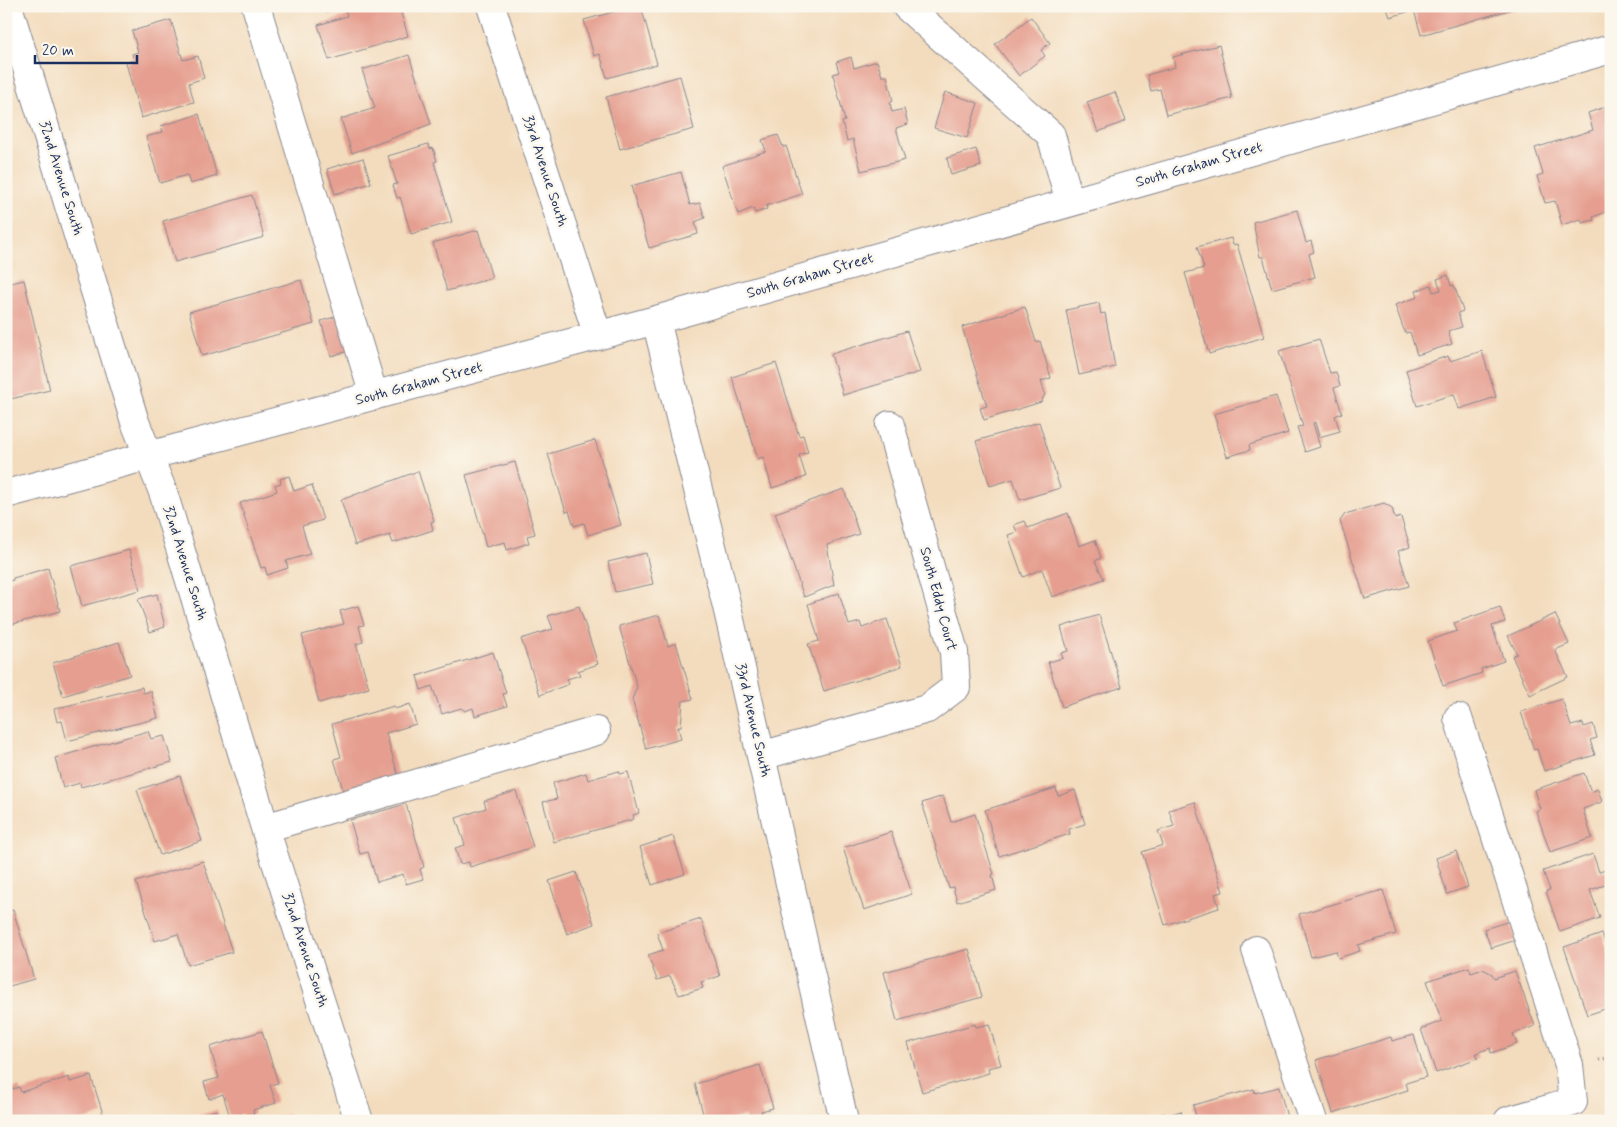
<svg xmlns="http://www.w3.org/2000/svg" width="1617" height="1127" font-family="Mynerve,sans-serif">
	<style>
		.building { fill: #e59e8f }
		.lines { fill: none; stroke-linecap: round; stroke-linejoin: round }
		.minor-casing { stroke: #87868e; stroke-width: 30 }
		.path { stroke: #87868e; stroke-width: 3; stroke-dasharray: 1 4; stroke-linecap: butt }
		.minor { stroke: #fff; stroke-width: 28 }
		.labels { text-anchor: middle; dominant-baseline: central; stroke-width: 5; stroke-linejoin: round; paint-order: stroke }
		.street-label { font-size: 15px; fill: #1b2f5e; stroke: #fbf7ec }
	</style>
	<rect width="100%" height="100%" fill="#fbf7ec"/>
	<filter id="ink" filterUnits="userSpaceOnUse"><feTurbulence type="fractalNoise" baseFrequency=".02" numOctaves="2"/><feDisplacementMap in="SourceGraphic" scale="10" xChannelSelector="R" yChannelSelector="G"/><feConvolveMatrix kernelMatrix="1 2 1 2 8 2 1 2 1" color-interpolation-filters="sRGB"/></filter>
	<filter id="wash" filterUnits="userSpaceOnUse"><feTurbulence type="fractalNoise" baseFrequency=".0096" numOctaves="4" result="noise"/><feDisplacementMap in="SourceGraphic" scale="20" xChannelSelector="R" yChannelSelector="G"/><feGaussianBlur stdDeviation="1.12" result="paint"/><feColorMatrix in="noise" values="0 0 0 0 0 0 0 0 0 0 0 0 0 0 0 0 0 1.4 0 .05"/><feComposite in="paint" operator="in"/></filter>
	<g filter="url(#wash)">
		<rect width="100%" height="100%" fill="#f3dcbd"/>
		<g id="blocks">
			<path class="building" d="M 324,6 L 344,6 L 344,7 L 326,12 Z
				M 344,6 L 399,6 L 408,36 L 329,60 L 318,25 L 347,16 Z
				M 616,6 L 641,6 L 657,64 L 607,78 L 600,54 L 594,56 L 584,20 L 617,11 Z
				M 1386,6 L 1520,6 L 1520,7 L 1421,35 L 1414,10 L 1390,17 Z
				M 1031,17 L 1050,43 L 1041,50 L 1045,56 L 1019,76 L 995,44 Z
				M 171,20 L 183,60 L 198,56 L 204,78 L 189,83 L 194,102 L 141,118 L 126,63 L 134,60 L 132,54 L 138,52 L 132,31 Z
				M 1219,45 L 1232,98 L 1166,115 L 1160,89 L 1151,91 L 1147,75 L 1175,67 L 1173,57 Z
				M 409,55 L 431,124 L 352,153 L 341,119 L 375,108 L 362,70 Z
				M 851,57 L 854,68 L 877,61 L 882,76 L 887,76 L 893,101 L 890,103 L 892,112 L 904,109 L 908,124 L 896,128 L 905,160 L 861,171 L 853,139 L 847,141 L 842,122 L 845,121 L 833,74 L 839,72 L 836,62 Z
				M 680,76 L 694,129 L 620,149 L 606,97 Z
				M 945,92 L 978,103 L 967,138 L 934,128 Z
				M 1115,92 L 1126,121 L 1098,132 L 1087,102 Z
				M 1611,100 L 1611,210 L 1593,217 L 1594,220 L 1582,223 L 1581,219 L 1562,225 L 1555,201 L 1545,203 L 1537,176 L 1543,174 L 1535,148 L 1593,130 L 1588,113 L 1608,106 L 1606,102 Z
				M 199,114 L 217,176 L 190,184 L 187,175 L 160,183 L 146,137 L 163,132 L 161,126 Z
				M 778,135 L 783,147 L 786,146 L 802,194 L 766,206 L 767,209 L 755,213 L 753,208 L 738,214 L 722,166 L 766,151 L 762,140 Z
				M 428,144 L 430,149 L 433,148 L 437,161 L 434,162 L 452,222 L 411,234 L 400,197 L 397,198 L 393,185 L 397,184 L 388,156 Z
				M 976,149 L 981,166 L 951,175 L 947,158 Z
				M 363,158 L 371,183 L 335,194 L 327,169 Z
				M 681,172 L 690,205 L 700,203 L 705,218 L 695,222 L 698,234 L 649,248 L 631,186 Z
				M 252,195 L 264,237 L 175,262 L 163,221 Z
				M 1297,210 L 1306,243 L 1311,241 L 1314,252 L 1309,254 L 1315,277 L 1272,289 L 1263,257 L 1260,257 L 1253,222 Z
				M 478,230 L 492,278 L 447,291 L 433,243 Z
				M 1231,238 L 1233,245 L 1237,244 L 1264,337 L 1209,354 L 1185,273 L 1204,268 L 1197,247 Z
				M 1448,275 L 1451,286 L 1454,285 L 1463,311 L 1458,313 L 1462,327 L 1448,331 L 1452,344 L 1417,355 L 1410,332 L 1405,333 L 1395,305 L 1418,297 L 1416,291 L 1431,285 L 1433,292 L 1441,290 L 1437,279 Z
				M 24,280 L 50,390 L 6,400 L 6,284 Z
				M 301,280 L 314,324 L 202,356 L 189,312 Z
				M 1099,303 L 1101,314 L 1105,313 L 1115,367 L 1079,375 L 1066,310 Z
				M 1025,307 L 1036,342 L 1040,341 L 1051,378 L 1041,381 L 1045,394 L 1041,402 L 984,420 L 980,408 L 987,406 L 962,327 Z
				M 341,315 L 352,350 L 331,356 L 321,321 Z
				M 907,331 L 920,372 L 843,395 L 831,354 Z
				M 1319,339 L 1330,373 L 1336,372 L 1340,386 L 1334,388 L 1342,413 L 1335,416 L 1340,431 L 1319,437 L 1315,422 L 1313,423 L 1320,447 L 1305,452 L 1297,427 L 1303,426 L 1279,351 Z
				M 1482,351 L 1496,397 L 1459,409 L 1454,394 L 1417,406 L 1406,370 L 1448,356 L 1450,361 Z
				M 776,363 L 799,436 L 803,435 L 808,452 L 799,455 L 806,477 L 772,488 L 763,457 L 758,459 L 732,377 Z
				M 1276,396 L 1288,433 L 1249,445 L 1250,450 L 1227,457 L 1214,414 Z
				M 1039,422 L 1060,488 L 1020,500 L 1013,479 L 990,486 L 976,441 Z
				M 595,440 L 621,525 L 588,535 L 584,523 L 574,526 L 569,511 L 566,512 L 548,454 Z
				M 515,462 L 535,534 L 527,536 L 529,543 L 507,550 L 505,542 L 486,547 L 466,475 Z
				M 418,471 L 434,521 L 431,522 L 433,530 L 393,543 L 390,535 L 355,545 L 341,500 Z
				M 289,476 L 294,491 L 312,485 L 323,520 L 302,526 L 310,554 L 286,561 L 288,568 L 267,575 L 265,567 L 261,568 L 240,503 L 277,491 L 275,485 L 281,483 L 280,479 Z
				M 844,489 L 859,534 L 827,545 L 834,585 L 804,597 L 775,513 Z
				M 1384,503 L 1392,508 L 1395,519 L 1401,517 L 1410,547 L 1398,551 L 1409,586 L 1365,599 L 1340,521 L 1345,514 Z
				M 1068,513 L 1079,546 L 1095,540 L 1101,558 L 1095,561 L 1104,579 L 1052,597 L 1042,569 L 1023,577 L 1008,535 L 1017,532 L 1014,525 L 1025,521 L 1028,528 Z
				M 129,550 L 140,590 L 82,606 L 71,566 Z
				M 646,553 L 653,584 L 615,592 L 608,562 Z
				M 48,568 L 60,611 L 6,626 L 6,582 L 13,580 L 13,578 Z
				M 839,593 L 849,625 L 860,622 L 862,628 L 887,619 L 902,666 L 824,691 L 808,644 L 819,641 L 808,604 Z
				M 157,594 L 165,627 L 150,632 L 138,599 Z
				M 358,606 L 364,625 L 359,626 L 363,642 L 356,644 L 369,688 L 319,703 L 302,635 L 344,624 L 340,611 Z
				M 579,606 L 598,664 L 578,671 L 580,675 L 567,679 L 569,684 L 540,695 L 521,639 L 553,629 L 548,616 Z
				M 1500,607 L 1505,622 L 1492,626 L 1504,661 L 1481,669 L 1482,673 L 1443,686 L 1428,641 L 1457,631 L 1454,623 Z
				M 1555,614 L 1569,644 L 1555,650 L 1568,677 L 1530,695 L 1512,656 L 1517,654 L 1508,636 Z
				M 659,615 L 668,646 L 676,643 L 693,699 L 683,701 L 681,726 L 678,727 L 681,739 L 646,749 L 632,699 L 637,687 L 619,626 Z
				M 1099,615 L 1122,687 L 1062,707 L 1048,662 L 1063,658 L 1061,653 L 1068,651 L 1061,627 Z
				M 119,642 L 130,675 L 63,696 L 53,663 Z
				M 493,652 L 506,693 L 503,694 L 507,706 L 475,716 L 473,708 L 465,711 L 461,708 L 442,714 L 432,686 L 421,690 L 417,676 Z
				M 142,687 L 143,693 L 151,691 L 158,718 L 67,741 L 62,721 L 57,722 L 54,709 Z
				M 1562,699 L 1571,726 L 1583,723 L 1584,727 L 1593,724 L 1597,738 L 1590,740 L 1595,755 L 1544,771 L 1537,749 L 1534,750 L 1521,712 Z
				M 410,704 L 416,724 L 386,733 L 398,775 L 343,790 L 334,759 L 341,757 L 332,724 L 394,706 L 395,709 Z
				M 148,731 L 151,739 L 164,736 L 172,762 L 81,787 L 80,783 L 63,788 L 55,758 Z
				M 619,771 L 620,774 L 628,772 L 639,813 L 633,815 L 634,819 L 554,842 L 543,802 L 557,799 L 553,783 L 586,773 L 588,780 Z
				M 1584,773 L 1591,792 L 1598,789 L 1602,802 L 1583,809 L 1592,838 L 1550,852 L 1536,811 L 1540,809 L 1534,790 Z
				M 180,776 L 202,841 L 160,855 L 137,790 Z
				M 6,780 L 12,799 L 6,801 Z
				M 1056,788 L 1058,796 L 1075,790 L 1085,824 L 1069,829 L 1070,834 L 999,856 L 985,810 Z
				M 516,791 L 533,847 L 470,867 L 469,862 L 460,864 L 455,848 L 465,845 L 456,818 L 486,808 L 484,801 Z
				M 943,796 L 951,822 L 975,814 L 994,874 L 992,875 L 996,890 L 957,902 L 953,887 L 949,888 L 922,803 Z
				M 1195,802 L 1223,892 L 1215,894 L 1219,908 L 1165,925 L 1142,852 L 1163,845 L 1158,831 L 1174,826 L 1169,810 Z
				M 406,804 L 424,867 L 420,869 L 423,879 L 406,884 L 403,874 L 377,882 L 368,852 L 360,854 L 350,820 Z
				M 891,832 L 912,894 L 864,910 L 843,848 Z
				M 673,836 L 685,874 L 652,885 L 640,847 Z
				M 1456,851 L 1468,887 L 1447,894 L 1436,858 Z
				M 1593,854 L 1599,872 L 1606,870 L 1611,883 L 1590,890 L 1600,918 L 1560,932 L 1546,891 L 1550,890 L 1543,871 Z
				M 203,861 L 232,952 L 188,965 L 178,934 L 155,941 L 136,882 Z
				M 576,872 L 594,924 L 567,934 L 549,881 Z
				M 1383,890 L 1396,934 L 1358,945 L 1360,951 L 1338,958 L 1336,951 L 1311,957 L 1299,914 Z
				M 13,910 L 34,979 L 6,987 L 6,912 Z
				M 701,919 L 720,976 L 701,982 L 703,988 L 679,995 L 670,976 L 657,980 L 648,955 L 663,950 L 657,933 Z
				M 1510,921 L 1516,940 L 1491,948 L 1484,929 Z
				M 1602,934 L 1611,960 L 1611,1007 L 1587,1015 L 1564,947 Z
				M 969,949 L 982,997 L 897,1021 L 884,972 Z
				M 1469,967 L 1471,973 L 1483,969 L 1492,974 L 1494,978 L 1515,971 L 1535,1026 L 1513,1034 L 1517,1044 L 1491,1053 L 1490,1048 L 1476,1053 L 1478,1058 L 1436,1073 L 1421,1029 L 1442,1021 L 1427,981 Z
				M 975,1024 L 976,1027 L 989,1024 L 1001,1065 L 988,1068 L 989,1073 L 922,1092 L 908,1043 Z
				M 262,1031 L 278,1083 L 270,1085 L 276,1103 L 253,1110 L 254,1114 L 243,1118 L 242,1114 L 230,1117 L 223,1094 L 209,1099 L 204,1082 L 219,1078 L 210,1047 Z
				M 1414,1035 L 1426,1077 L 1406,1083 L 1408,1090 L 1333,1113 L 1316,1060 L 1391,1037 L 1392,1041 Z
				M 760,1065 L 773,1108 L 761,1111 L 764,1121 L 746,1121 L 744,1116 L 729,1121 L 705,1121 L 695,1084 Z
				M 91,1076 L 103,1114 L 81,1121 L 9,1121 L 6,1110 L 6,1091 L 19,1087 L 21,1092 L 69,1077 L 70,1082 Z
				M 1279,1087 L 1288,1121 L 1197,1121 L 1193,1105 L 1254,1089 L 1255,1093 Z
				M 217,1110 L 220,1121 L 192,1121 L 191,1118 Z
				M 1181,1111 L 1184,1121 L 1141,1121 L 1164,1113 L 1165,1116 Z
				M 288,1114 L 291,1121 L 267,1121 L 267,1120 Z"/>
		</g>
	</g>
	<g filter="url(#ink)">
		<use href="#blocks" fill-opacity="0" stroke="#87868e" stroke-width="1"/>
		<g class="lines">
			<defs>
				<path id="minor" d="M 8,6 L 135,422 L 163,492 L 265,828 L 359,1121
					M 256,6 L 374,396
					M 491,6 L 598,336
					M 906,6 L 1051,135 L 1070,202
					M 656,320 L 728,611 L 844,1121
					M 6,494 L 656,320 L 1611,49
					M 1458,718 L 1569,1065 L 1573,1102 L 1508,1121
					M 761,756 L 927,709 L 956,687 L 954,652 L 890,425
					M 265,828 L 596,731
					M 1256,950 L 1313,1121"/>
			</defs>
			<use href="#minor" class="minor-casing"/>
			<path class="path" d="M 1599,1060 L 1611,1057"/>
			<use href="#minor" class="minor"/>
		</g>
	</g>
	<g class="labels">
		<g class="street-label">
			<text transform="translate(1199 165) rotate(-16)">South Graham Street</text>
			<text transform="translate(545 171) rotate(72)">33rd Avenue South</text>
			<text transform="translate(61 178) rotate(73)">32nd Avenue South</text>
			<text transform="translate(810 276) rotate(-16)">South Graham Street</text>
			<text transform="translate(419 384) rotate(-15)">South Graham Street</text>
			<text transform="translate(185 563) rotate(73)">32nd Avenue South</text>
			<text transform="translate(938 599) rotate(75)">South Eddy Court</text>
			<text transform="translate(753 720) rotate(77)">33rd Avenue South</text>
			<text transform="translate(305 950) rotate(72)">32nd Avenue South</text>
		</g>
	</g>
	<rect width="1617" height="1127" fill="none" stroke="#fbf7ec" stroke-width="25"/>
	<path d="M35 55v8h102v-8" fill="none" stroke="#1b2f5e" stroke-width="2.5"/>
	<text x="42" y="55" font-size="15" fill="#1b2f5e" stroke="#fbf7ec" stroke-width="4" paint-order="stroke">20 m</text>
</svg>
